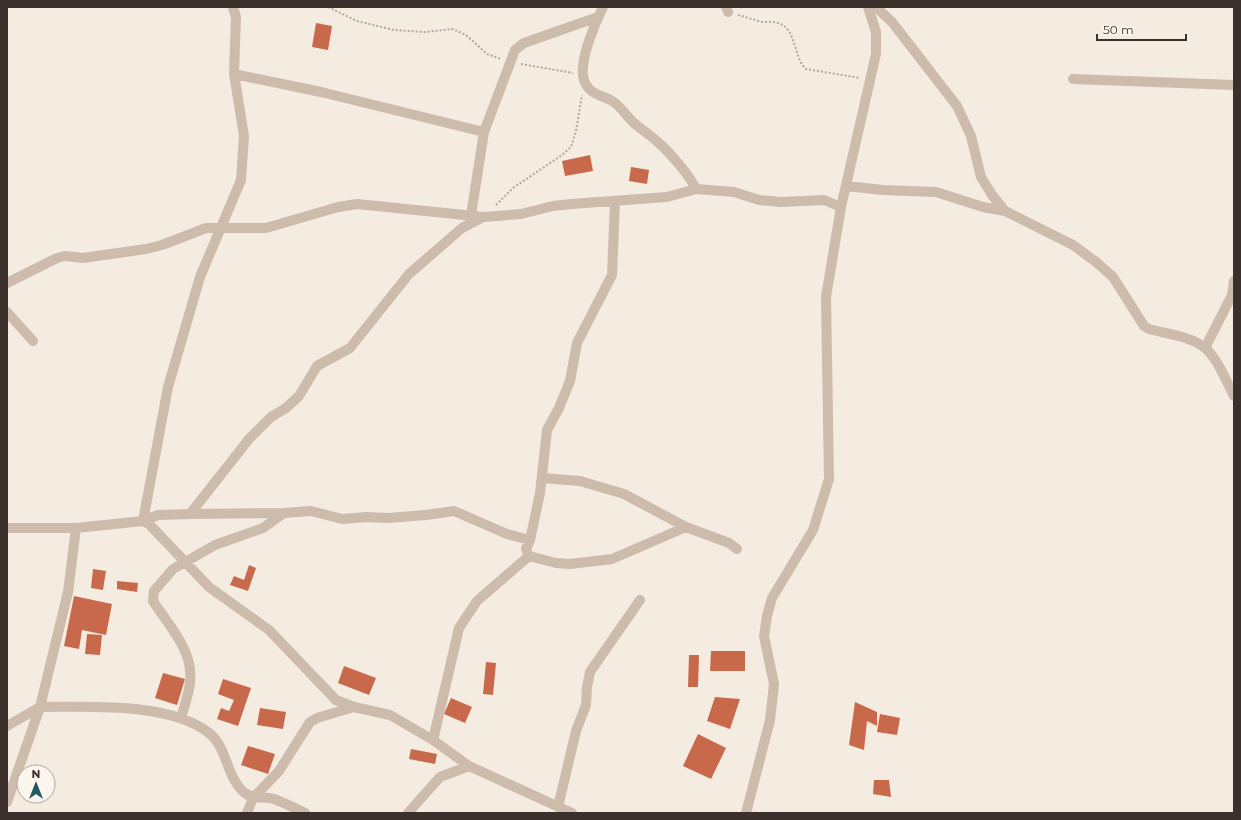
<svg xmlns="http://www.w3.org/2000/svg" width="1241" height="820" font-family="Montserrat,sans-serif">
	<style>
		.building { fill: #c8694b }
		.lines { fill: none; stroke-linecap: round; stroke-linejoin: round }
		.path { stroke: #b9a596; stroke-width: 2; stroke-dasharray: 2 2; stroke-linecap: butt }
		.minor { stroke: #cdbbac; stroke-width: 10 }
	</style>
	<rect width="100%" height="100%" fill="#f4ebe1"/>
	<path class="building" d="M 316,23 L 332,26 L 328,50 L 312,47 Z
		M 590,155 L 593,171 L 565,176 L 562,161 Z
		M 631,167 L 649,170 L 647,184 L 629,181 Z
		M 249,565 L 256,568 L 248,591 L 230,585 L 234,576 L 244,580 Z
		M 93,569 L 106,571 L 103,590 L 91,588 Z
		M 117,581 L 138,583 L 137,592 L 117,589 Z
		M 74,596 L 112,604 L 106,635 L 82,630 L 79,649 L 64,646 Z
		M 87,634 L 102,635 L 100,655 L 85,654 Z
		M 711,651 L 745,651 L 745,671 L 710,671 Z
		M 689,655 L 699,655 L 698,687 L 688,687 Z
		M 486,662 L 496,663 L 493,695 L 483,694 Z
		M 344,666 L 376,678 L 369,695 L 338,683 Z
		M 163,673 L 185,679 L 177,705 L 155,698 Z
		M 223,679 L 251,688 L 238,726 L 217,719 L 221,708 L 229,711 L 234,700 L 218,694 Z
		M 715,697 L 740,699 L 730,729 L 707,721 Z
		M 451,698 L 472,707 L 465,723 L 444,714 Z
		M 855,702 L 877,712 L 877,726 L 867,721 L 864,750 L 849,745 Z
		M 260,708 L 286,712 L 283,729 L 257,725 Z
		M 880,714 L 900,718 L 897,735 L 877,732 Z
		M 698,734 L 726,748 L 711,779 L 683,766 Z
		M 248,746 L 275,754 L 268,774 L 241,765 Z
		M 411,749 L 437,754 L 435,764 L 409,759 Z
		M 874,780 L 889,780 L 891,797 L 873,794 Z"/>
	<g class="lines">
		<path class="path" d="M 328,7 L 357,21 L 394,30 L 425,32 L 453,29 L 466,35 L 487,54 L 501,59
			M 738,15 C 746,17 754,20 762,22 C 767,22 773,21 778,23 C 797,28 793,58 806,69 L 860,78
			M 521,64 L 573,73
			M 496,205 L 513,188 L 562,155 L 571,147 L 576,131 L 582,95"/>
		<path class="minor" d="M 603,7 C 595,23 578,63 584,80 C 588,94 602,95 612,101 C 621,106 626,116 634,123 C 642,130 652,136 660,144 C 671,154 690,176 696,189
			M 726,7 L 728,12
			M 876,7 L 892,22 L 957,106 L 971,136 L 981,177 L 992,195 L 1005,211 L 1073,245 L 1096,262 L 1113,277 L 1144,326 L 1149,329 C 1167,334 1191,336 1205,348 C 1218,359 1226,381 1234,396
			M 234,74 L 321,92 L 484,132
			M 1073,79 L 1234,85
			M 846,186 L 883,190 L 936,192 L 983,207 L 1005,211
			M 615,201 L 612,275 L 577,343 L 570,381 L 559,408 L 547,430 L 540,493 L 530,540 L 526,549 L 529,556 L 556,563 L 570,564 L 612,559 L 686,527
			M 471,215 L 484,132 L 515,50 L 524,43 L 598,17
			M 7,283 L 57,258 L 65,256 L 83,258 L 146,249 L 162,245 L 206,228 L 266,228 L 338,207 L 357,204 L 484,217 L 521,214 L 553,206 L 571,204 L 667,197 L 696,189 L 734,192 L 759,200 L 781,202 L 824,200 L 841,207
			M 7,312 L 33,341
			M 1205,348 L 1232,295 L 1234,281
			M 542,478 L 580,481 L 624,494 L 686,527 L 729,543 L 737,549
			M 190,514 L 284,513
			M 143,521 L 168,387 L 200,277 L 241,180 L 244,136 L 234,74 L 236,17 L 233,7
			M 143,521 L 158,515 L 190,514 L 249,439 L 271,417 L 286,408 L 299,396 L 317,366 L 350,348 L 409,274 L 462,228 L 483,217
			M 7,528 L 76,528 L 143,521 L 149,524 L 209,587 L 269,630 L 336,700 L 354,707 L 390,715 L 433,740 L 469,766 L 572,813
			M 181,718 C 184,707 189,694 190,682 C 194,651 169,626 153,601 L 154,591 L 173,569 L 215,545 L 263,528 L 284,513 L 311,511 L 342,519 L 366,517 L 388,518 L 426,515 L 454,511 L 507,534 L 530,540
			M 7,726 L 40,707 L 68,592 L 76,528
			M 433,740 L 459,628 L 477,601 L 529,556
			M 7,802 L 40,707 C 89,707 170,702 209,733 C 228,748 226,778 245,793 C 254,800 264,796 274,799 C 285,803 295,808 305,813
			M 558,807 L 576,731 L 586,705 L 587,687 L 590,672 L 640,600
			M 247,813 L 253,798 L 279,771 L 310,722 L 317,718 L 354,707
			M 408,813 L 440,777 L 469,766
			M 746,813 L 770,720 L 774,684 L 764,636 L 767,616 L 772,598 L 813,530 L 829,479 L 826,297 L 841,207 L 876,54 L 876,32 L 868,7"/>
	</g>
	<rect width="1241" height="820" fill="none" stroke="#3b302b" stroke-width="16"/>
	<g transform="translate(36 784)"><circle r="19" fill="#fbf5ee" stroke="#aea6a0"/>
	<path d="M0-3L7 15L0 10L-7 15Z" fill="#1f5a5e"/>
	<text y="-6" font-size="11" font-weight="bold" text-anchor="middle" fill="#3b302b">N</text>
	</g>
	<path d="M1097 34v6h89v-6" fill="none" stroke="#3b302b" stroke-width="2"/>
	<text x="1103" y="34" font-size="12" fill="#3b302b" stroke="#fbf5ee" stroke-width="3" paint-order="stroke">50 m</text>
</svg>
